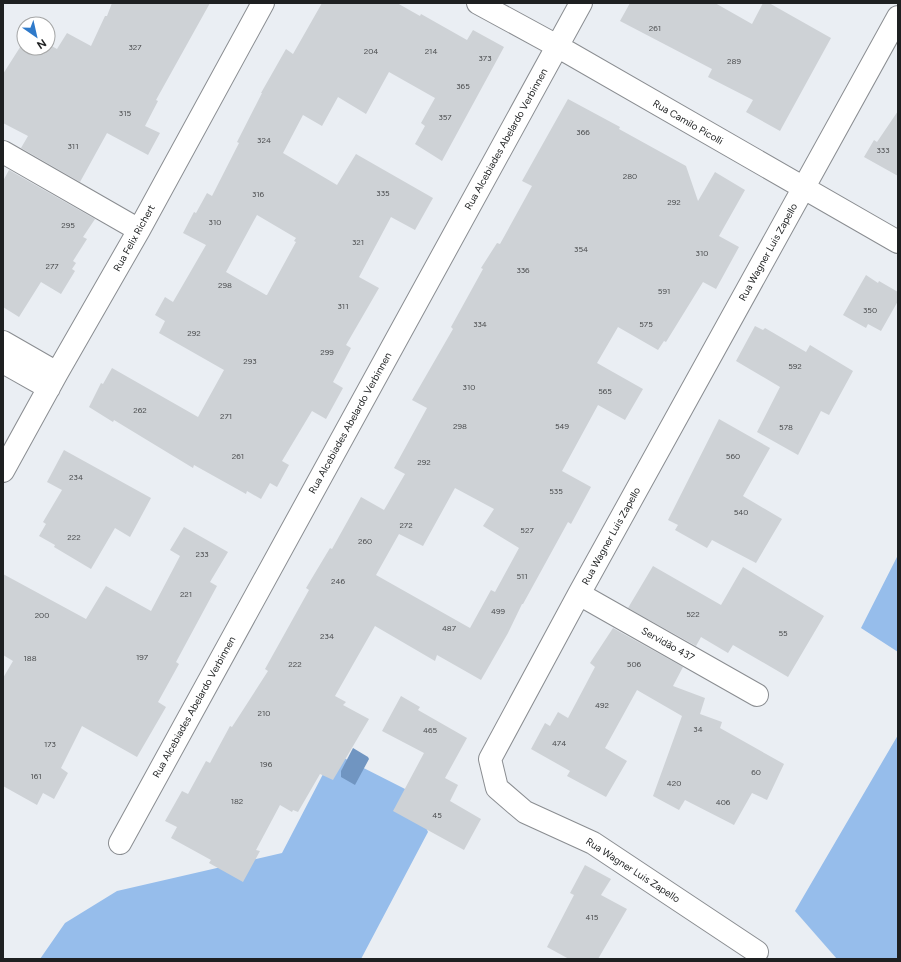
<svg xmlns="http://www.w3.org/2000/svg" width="901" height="962" font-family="Figtree,sans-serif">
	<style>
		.forest { fill: #96bdeb }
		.water { fill: #7095c1 }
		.building { fill: #ced2d6; fill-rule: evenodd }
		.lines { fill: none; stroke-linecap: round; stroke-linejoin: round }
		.street-casing { stroke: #8a8d91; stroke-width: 24 }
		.street { stroke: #fff; stroke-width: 22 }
		.labels { text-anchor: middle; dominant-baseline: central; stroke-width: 3; stroke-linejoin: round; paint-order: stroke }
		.number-label { font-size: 8px; fill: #4a4c4e }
		.street-label { font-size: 10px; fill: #1e2021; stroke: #fff }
	</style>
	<rect width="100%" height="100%" fill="#eaeef3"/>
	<path class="forest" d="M 898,555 L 898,652 L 861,628 Z
		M 898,735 L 898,959 L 837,959 L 795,911 Z
		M 334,753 L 409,791 L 428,832 L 361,959 L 40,959 L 65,923 L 117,891 L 282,853 Z"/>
	<path class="water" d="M 353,748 L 368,757 L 369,759 L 355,785 L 341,777 L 341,771 Z"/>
	<path class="building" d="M 112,3 L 210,3 L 156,100 L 158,101 L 145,126 L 160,133 L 148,155 L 107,133 L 80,182 L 21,148 L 28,136 L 3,123 L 3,74 L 24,41 L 24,48 L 48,48 L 48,44 L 57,49 L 67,33 L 91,46 L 105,16 L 107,16 Z
		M 322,3 L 397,3 L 420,16 L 421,14 L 467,40 L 473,30 L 504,47 L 442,161 L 415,144 L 425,126 L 421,123 L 435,98 L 389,72 L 366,114 L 338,97 L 322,126 L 303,115 L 283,153 L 337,185 L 356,154 L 433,198 L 415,230 L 391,217 L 359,277 L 379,288 L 346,345 L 351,348 L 333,382 L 343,388 L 326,419 L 312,411 L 282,461 L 289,465 L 277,487 L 270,483 L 261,499 L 247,491 L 246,494 L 194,465 L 193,468 L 114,420 L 113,422 L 89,407 L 101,383 L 103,384 L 112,368 L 198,417 L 224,370 L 159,333 L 165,321 L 155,315 L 165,297 L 173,302 L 206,245 L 183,233 L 194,212 L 196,213 L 207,193 L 212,196 L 239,143 L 237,142 L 262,93 L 261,93 L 286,49 L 293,54 ZM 257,215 L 296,238 L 294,241 L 296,242 L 267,295 L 266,295 L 226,272 Z
		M 630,3 L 715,3 L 752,24 L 763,3 L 769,3 L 831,38 L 780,131 L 746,112 L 753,100 L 708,77 L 712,69 L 620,21 Z
		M 568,99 L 620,127 L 619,129 L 686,166 L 698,201 L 715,172 L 745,190 L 719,236 L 739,247 L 716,289 L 703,282 L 666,342 L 664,341 L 658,350 L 618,327 L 597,363 L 643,389 L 625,420 L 598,405 L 562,471 L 591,487 L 571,524 L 568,522 L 523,604 L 522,604 L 508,633 L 481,680 L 437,655 L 435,661 L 375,626 L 335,696 L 346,702 L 343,705 L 369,719 L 333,780 L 320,774 L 298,812 L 293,810 L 292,812 L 280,805 L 256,850 L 260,851 L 243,882 L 209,863 L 211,860 L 171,838 L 177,827 L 165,821 L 182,791 L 188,794 L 206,761 L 210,763 L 230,726 L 232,727 L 268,671 L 265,669 L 309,590 L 306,588 L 330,548 L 332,549 L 361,497 L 384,510 L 405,474 L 394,468 L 427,408 L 412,400 L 453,329 L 451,327 L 483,269 L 481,268 L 497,243 L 500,244 L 532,186 L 522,181 ZM 455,488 L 494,509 L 483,526 L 519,548 L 495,592 L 491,590 L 470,628 L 376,575 L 399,534 L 423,546 Z
		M 898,111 L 898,176 L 864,157 L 874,140 L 877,142 Z
		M 9,170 L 95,219 L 83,237 L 87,239 L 73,261 L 76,263 L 72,269 L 75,271 L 61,294 L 41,282 L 19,317 L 3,307 L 3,181 Z
		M 866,275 L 878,283 L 879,281 L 898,292 L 898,301 L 881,331 L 868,324 L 866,328 L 843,315 Z
		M 755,326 L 763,330 L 765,328 L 806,352 L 810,345 L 853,371 L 829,415 L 821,411 L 798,455 L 757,432 L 780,387 L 736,361 Z
		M 719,419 L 770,448 L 743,496 L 782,519 L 756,563 L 712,540 L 707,548 L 675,530 L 678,525 L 668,520 Z
		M 64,450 L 151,498 L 130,537 L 115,528 L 91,569 L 54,547 L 55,545 L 39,536 L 46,524 L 43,522 L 62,490 L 47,482 Z
		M 184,527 L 228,552 L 210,582 L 217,586 L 176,662 L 179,664 L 158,702 L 166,707 L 137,757 L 82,726 L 61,768 L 68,773 L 54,799 L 43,793 L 37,805 L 3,786 L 3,678 L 13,661 L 3,655 L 3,574 L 86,619 L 106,586 L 151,611 L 180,556 L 170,550 Z
		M 653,566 L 721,605 L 743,567 L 824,616 L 788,677 L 733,645 L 728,653 L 701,637 L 696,646 L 628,608 Z
		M 613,628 L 683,667 L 673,686 L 705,698 L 700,714 L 722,722 L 720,728 L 784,764 L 767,800 L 752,793 L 734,825 L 685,800 L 679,810 L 653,796 L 682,716 L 637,690 L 605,748 L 627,761 L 606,797 L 567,776 L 570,771 L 531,749 L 545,723 L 550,726 L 558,712 L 568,718 L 595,667 L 590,663 Z
		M 401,696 L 420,707 L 418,710 L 467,738 L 445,778 L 458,785 L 450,801 L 481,819 L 464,850 L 393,811 L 424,753 L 382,731 Z
		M 585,865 L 611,879 L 601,895 L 627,909 L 598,959 L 569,959 L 547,947 L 574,895 L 570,893 Z"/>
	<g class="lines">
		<defs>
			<path id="street" d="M 478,3 L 557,46 L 898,242
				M 3,152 L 139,230
				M 3,342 L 57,373
				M 3,362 L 49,388
				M 3,471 L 57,373 L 139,230 L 263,3
				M 579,594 L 757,695
				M 120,843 L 581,3
				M 757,952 L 593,843 L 525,812 L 497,788 L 490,759 L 579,594 L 898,17"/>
		</defs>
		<use href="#street" class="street-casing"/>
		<use href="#street" class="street"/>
	</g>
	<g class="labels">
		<g class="number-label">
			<text x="655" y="28">261</text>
			<text x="135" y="47">327</text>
			<text x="371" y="51">204</text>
			<text x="431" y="51">214</text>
			<text x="485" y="58">373</text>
			<text x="734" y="61">289</text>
			<text x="463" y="86">365</text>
			<text x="125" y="113">315</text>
			<text x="445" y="117">357</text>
			<text x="583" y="132">366</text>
			<text x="264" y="140">324</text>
			<text x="73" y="146">311</text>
			<text x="883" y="150">333</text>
			<text x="630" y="176">280</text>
			<text x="383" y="193">335</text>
			<text x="258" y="194">316</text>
			<text x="674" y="202">292</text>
			<text x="215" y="222">310</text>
			<text x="68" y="225">295</text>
			<text x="358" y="242">321</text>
			<text x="581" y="249">354</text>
			<text x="702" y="253">310</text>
			<text x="52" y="266">277</text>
			<text x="523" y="270">336</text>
			<text x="225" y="285">298</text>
			<text x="664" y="291">591</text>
			<text x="343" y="306">311</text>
			<text x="870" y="310">350</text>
			<text x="480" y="324">334</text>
			<text x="646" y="324">575</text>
			<text x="194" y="333">292</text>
			<text x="327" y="352">299</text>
			<text x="250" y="361">293</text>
			<text x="795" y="366">592</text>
			<text x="469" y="387">310</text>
			<text x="605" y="391">565</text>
			<text x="140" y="410">262</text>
			<text x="226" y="416">271</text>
			<text x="460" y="426">298</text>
			<text x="562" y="426">549</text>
			<text x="786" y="427">578</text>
			<text x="238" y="456">261</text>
			<text x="733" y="456">560</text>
			<text x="424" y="462">292</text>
			<text x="76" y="477">234</text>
			<text x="556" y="491">535</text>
			<text x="741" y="512">540</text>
			<text x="406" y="525">272</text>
			<text x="527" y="530">527</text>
			<text x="74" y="537">222</text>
			<text x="365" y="541">260</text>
			<text x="202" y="554">233</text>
			<text x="522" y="576">511</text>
			<text x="338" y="581">246</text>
			<text x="186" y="594">221</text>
			<text x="498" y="611">499</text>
			<text x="693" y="614">522</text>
			<text x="42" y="615">200</text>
			<text x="449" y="628">487</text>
			<text x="783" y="633">55</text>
			<text x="327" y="636">234</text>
			<text x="142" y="657">197</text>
			<text x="30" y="658">188</text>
			<text x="295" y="664">222</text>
			<text x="634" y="664">506</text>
			<text x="602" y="705">492</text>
			<text x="264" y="713">210</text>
			<text x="698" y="729">34</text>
			<text x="430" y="730">465</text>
			<text x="559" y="743">474</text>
			<text x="50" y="744">173</text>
			<text x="266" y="764">196</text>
			<text x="756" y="772">60</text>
			<text x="36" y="776">161</text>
			<text x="674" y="783">420</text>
			<text x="237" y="801">182</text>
			<text x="723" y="802">406</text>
			<text x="437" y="815">45</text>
			<text x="592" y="917">415</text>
		</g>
		<g class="street-label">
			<text transform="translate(688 122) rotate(30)">Rua Camilo Picolli</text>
			<text transform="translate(506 139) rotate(-61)">Rua Alcebiades Abelardo Verbinnen</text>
			<text transform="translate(134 238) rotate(-61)">Rua Felix Richert</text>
			<text transform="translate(768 252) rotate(-61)">Rua Wagner Luis Zapello</text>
			<text transform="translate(350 423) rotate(-61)">Rua Alcebiades Abelardo Verbinnen</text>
			<text transform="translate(611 536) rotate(-61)">Rua Wagner Luis Zapello</text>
			<text transform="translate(668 644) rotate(29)">Servidão 437</text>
			<text transform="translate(194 707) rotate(-61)">Rua Alcebiades Abelardo Verbinnen</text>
			<text transform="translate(633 870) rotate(33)">Rua Wagner Luis Zapello</text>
		</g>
	</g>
	<rect width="901" height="962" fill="none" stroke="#1e2021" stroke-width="8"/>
	<g transform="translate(36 36) rotate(146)"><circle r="19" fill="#ffffff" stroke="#a5a6a6"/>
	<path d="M0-3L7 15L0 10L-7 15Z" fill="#2f7aca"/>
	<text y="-6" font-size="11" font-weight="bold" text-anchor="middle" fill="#1e2021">N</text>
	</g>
</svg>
